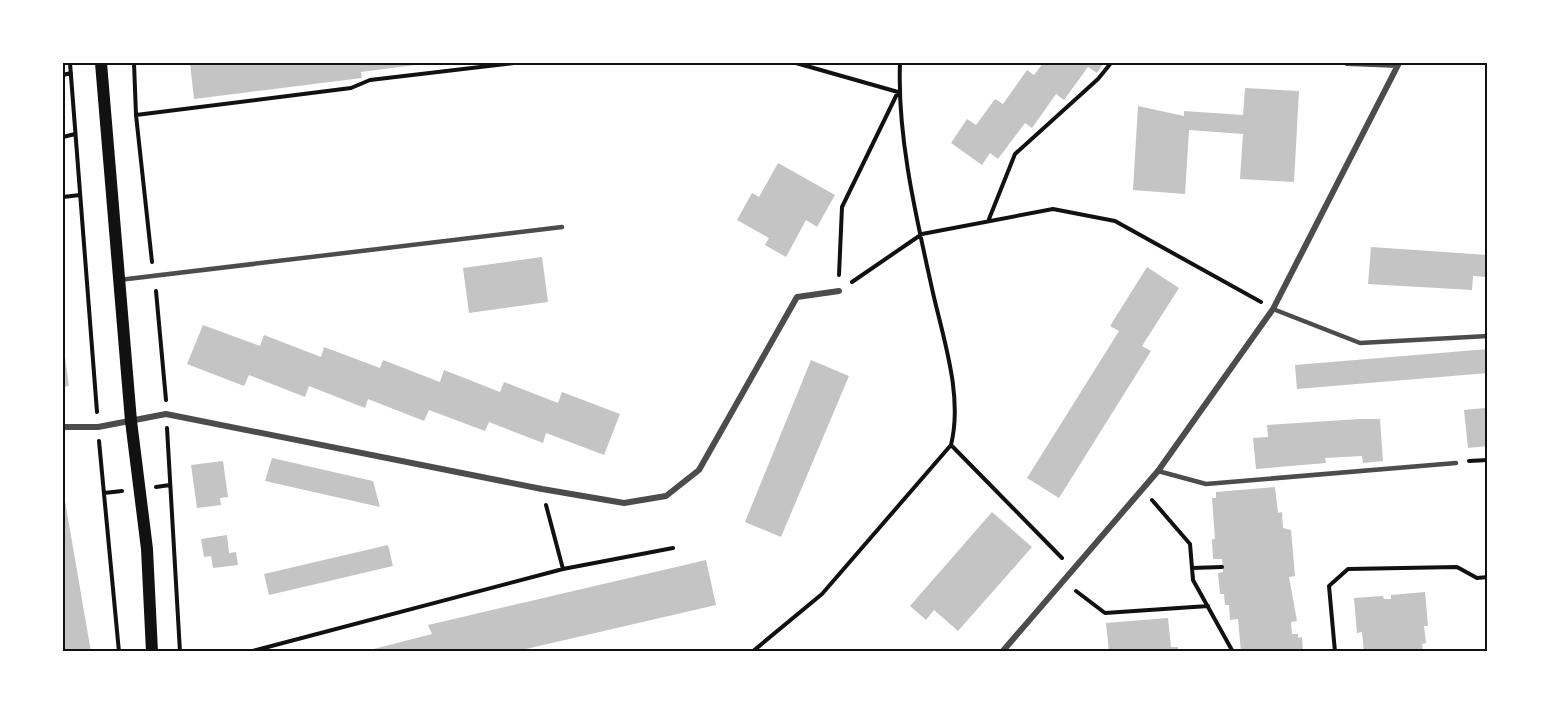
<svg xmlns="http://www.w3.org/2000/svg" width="1551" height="715" font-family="Helvetica,sans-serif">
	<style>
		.building { fill: #c4c4c4 }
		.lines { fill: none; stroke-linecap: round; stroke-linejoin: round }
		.path { stroke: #111; stroke-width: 4 }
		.service { stroke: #4c4c4c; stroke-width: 4.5 }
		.minor { stroke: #4c4c4c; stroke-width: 6 }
		.secondary { stroke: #111; stroke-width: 12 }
		.neatline { fill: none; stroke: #111; stroke-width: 2 }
	</style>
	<rect width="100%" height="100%" fill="#fff"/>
	<path class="building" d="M 190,63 L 423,63 L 423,64 L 361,72 L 362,78 L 194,99 Z
		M 1043,63 L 1104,63 L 1097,73 L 1088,67 L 1064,100 L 1056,94 L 1032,128 L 1025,123 L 998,159 L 990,153 L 982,165 L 951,143 L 967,119 L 976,125 L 995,99 L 1003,104 L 1027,70 L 1034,75 Z
		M 1245,88 L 1299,91 L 1294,182 L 1240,179 L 1243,134 L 1189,130 L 1185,194 L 1133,190 L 1138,106 L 1184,116 L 1184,111 L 1243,115 Z
		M 778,163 L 835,195 L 817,227 L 806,220 L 786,257 L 765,245 L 769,238 L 737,220 L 752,193 L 759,197 Z
		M 1371,247 L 1488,255 L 1488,277 L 1473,276 L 1472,290 L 1368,284 Z
		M 542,257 L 548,302 L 469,313 L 463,268 Z
		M 1147,267 L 1179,288 L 1142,346 L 1151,351 L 1059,498 L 1027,478 L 1119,331 L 1110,326 Z
		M 203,325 L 260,346 L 264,335 L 321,357 L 324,347 L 380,368 L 383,360 L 440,382 L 444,370 L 500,392 L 504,382 L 558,403 L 562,392 L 620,414 L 604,455 L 546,433 L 543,443 L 489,422 L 485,431 L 429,410 L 424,421 L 368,399 L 365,408 L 309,386 L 305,397 L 249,375 L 244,386 L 187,364 Z
		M 63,343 L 69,386 L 63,387 Z
		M 1488,349 L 1488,373 L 1297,389 L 1295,365 Z
		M 811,360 L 849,376 L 781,537 L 745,522 Z
		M 1485,408 L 1488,408 L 1488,446 L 1468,448 L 1464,410 Z
		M 1360,419 L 1380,419 L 1383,461 L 1363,463 L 1362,456 L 1325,458 L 1326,463 L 1256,469 L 1253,438 L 1268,437 L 1267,425 Z
		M 272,458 L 373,481 L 380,507 L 265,481 Z
		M 223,461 L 228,497 L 220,498 L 221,505 L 197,508 L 191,465 Z
		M 1275,487 L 1278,513 L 1282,512 L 1283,528 L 1291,530 L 1295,576 L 1289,577 L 1297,621 L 1291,622 L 1292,634 L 1298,634 L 1298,638 L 1302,637 L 1303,651 L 1241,652 L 1238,619 L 1230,620 L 1229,605 L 1225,605 L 1224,594 L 1220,594 L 1218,573 L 1223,572 L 1222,559 L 1213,559 L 1212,539 L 1215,539 L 1212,498 L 1216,498 L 1216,492 Z
		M 63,495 L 64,495 L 91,652 L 63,652 Z
		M 992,512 L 1032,547 L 958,631 L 934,610 L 926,620 L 910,606 Z
		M 227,535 L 229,553 L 236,552 L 238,565 L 213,568 L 211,556 L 204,557 L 201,539 Z
		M 388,545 L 393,566 L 269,595 L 264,574 Z
		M 706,560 L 716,605 L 513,652 L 362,652 L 432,634 L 428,625 Z
		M 1425,592 L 1428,626 L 1424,626 L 1426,643 L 1422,644 L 1423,652 L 1364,652 L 1362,632 L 1357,633 L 1354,598 L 1383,596 L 1384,599 L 1391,599 L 1391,595 Z
		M 1168,618 L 1171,647 L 1178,647 L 1178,652 L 1109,652 L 1106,623 Z"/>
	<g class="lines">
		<path class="path" d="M 70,63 L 97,412
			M 134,63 L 136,115 L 152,262
			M 796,63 L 898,92 L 842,207 L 839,275
			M 63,75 L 71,73
			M 136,115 L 351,88 L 370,80 L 514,63
			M 63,137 L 75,134
			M 63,197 L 80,195
			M 989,219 L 1015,154 L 1098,79 L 1111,63
			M 852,282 L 922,234 L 1053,209 L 1115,221 L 1261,302
			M 156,291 L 166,400
			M 167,428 L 180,652
			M 99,441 L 119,652
			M 951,445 L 1062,558
			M 1469,461 L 1488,460
			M 156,487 L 170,485
			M 104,493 L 122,491
			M 1152,500 L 1190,544 L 1193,580 L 1233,652
			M 546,505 L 563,569
			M 1192,568 L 1222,567
			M 1076,591 L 1105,613 L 1208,606
			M 249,652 L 563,569 L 673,548
			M 752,652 L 822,594 L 951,445 C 963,397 944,341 933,293 C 917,220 897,138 900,63
			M 1335,652 L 1329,586 L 1348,569 L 1457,567 L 1477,578 L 1488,577"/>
		<path class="service" d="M 119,280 L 562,227
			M 1273,309 L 1360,343 L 1488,336
			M 1158,471 L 1206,484 L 1456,463"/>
		<path class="minor" d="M 1347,63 L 1398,65
			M 63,427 L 98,427 L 166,414 L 542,489 L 624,503 L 666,496 L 699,470 L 797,297 L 839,291
			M 1002,652 L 1158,471 L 1273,309 L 1399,63"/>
		<path class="secondary" d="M 101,63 L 131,421 L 147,549 L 152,652"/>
	</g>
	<rect width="1551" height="715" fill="none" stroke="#ffffff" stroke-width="129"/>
	<rect x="64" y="64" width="1422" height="586" class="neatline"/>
</svg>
